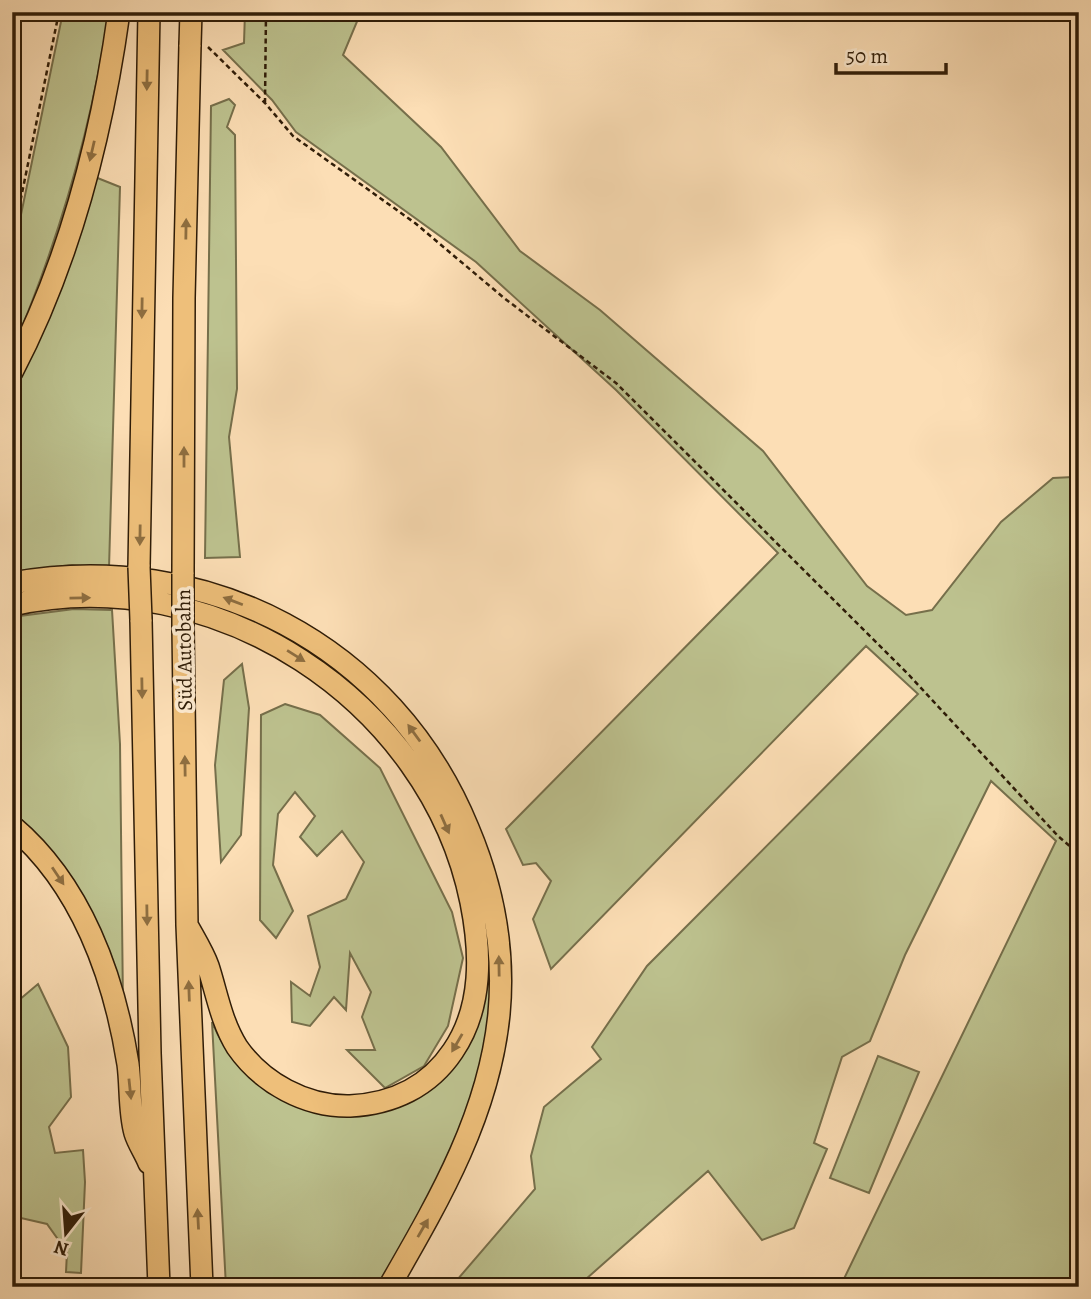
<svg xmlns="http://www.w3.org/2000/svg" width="1091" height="1299" font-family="Alegreya,serif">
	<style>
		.green { fill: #bdc28f; stroke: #766f4b; stroke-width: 2 }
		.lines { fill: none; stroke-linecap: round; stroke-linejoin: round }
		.motorway-casing { stroke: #2f1c07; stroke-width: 24 }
		.path { stroke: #2f1c07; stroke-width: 2.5; stroke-dasharray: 5 3.5; stroke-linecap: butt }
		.motorway { stroke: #eebf7a; stroke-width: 21 }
		.motorway-bridge-casing { stroke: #2f1c07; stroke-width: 24; stroke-linecap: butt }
		.motorway-bridge { stroke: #eebf7a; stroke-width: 21 }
		.oneway { fill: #8e6e40 }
		.labels { text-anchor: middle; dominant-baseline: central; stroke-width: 7; stroke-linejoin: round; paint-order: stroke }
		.street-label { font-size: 21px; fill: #2f1c07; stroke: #fdeacf }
	</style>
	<rect width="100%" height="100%" fill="#fcdeb5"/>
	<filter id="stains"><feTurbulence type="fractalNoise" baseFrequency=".00286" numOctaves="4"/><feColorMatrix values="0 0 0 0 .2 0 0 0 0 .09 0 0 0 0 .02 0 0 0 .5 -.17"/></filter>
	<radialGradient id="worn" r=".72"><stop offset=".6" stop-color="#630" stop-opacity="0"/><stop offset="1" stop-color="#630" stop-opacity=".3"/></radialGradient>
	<path class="green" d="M 63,12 L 109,12 C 91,131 59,241 12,351 L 12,258 Z
		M 245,12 L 361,12 L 343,55 L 441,147 L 520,251 L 600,310 L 763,451 L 867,586 L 906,615 L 932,610 L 1001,522 L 1053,478 L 1073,477 L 1079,480 L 1079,1287 L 840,1287 L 1056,841 L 991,781 L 905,955 L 870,1041 L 842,1057 L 814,1143 L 827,1149 L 794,1228 L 762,1240 L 708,1171 L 577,1287 L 451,1287 L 535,1189 L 531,1156 L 544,1107 L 601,1059 L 592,1047 L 647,966 L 918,694 L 866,646 L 551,969 L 533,919 L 551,881 L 536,863 L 523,865 L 506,829 L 778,553 L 616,390 L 476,262 L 296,132 L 272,100 L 223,50 L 244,43 Z
		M 229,99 L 235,105 L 227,127 L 235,135 L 237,389 L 229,437 L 240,557 L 205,558 L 211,106 Z
		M 95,177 L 120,187 L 109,568 L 72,565 L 12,572 L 12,388 L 36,344 Z
		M 74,609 L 112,610 L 120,744 L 123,1005 L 12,817 L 12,617 Z
		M 242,664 L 249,708 L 241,835 L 221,862 L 215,765 L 224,680 Z
		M 285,704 L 320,715 L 380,768 L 452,912 L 463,958 L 448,1026 L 424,1066 L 385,1088 L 347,1050 L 375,1050 L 362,1017 L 371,992 L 350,953 L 346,1010 L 334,997 L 310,1026 L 292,1022 L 291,982 L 310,996 L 320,967 L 308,916 L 346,899 L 364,862 L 342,831 L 317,856 L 300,837 L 315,816 L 295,792 L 278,814 L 273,865 L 293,911 L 276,938 L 260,920 L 261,715 Z
		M 491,971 C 492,1089 436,1188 378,1287 L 226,1287 L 212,1022 C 240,1092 326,1138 396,1106 C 404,1102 419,1099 424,1092 C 432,1082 436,1069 441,1058 C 456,1030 471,1001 485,972 Z
		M 38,984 L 68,1047 L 71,1097 L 49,1127 L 55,1153 L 83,1150 L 85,1182 L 81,1273 L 66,1272 L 67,1252 L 47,1224 L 12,1216 L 12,1006 Z
		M 878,1056 L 919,1072 L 869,1193 L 830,1178 Z"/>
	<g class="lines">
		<defs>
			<path id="motorway" d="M 12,372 C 70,261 102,135 119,12
				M 139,567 L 149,12
				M 183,574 L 184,298 L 190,45
				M 12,583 C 205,548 393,645 468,828 C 493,887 505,950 499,1014 C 489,1115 439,1200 389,1287
				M 12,605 C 213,559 430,700 471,902 C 481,952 483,1007 453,1051 C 429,1087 392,1104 350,1106 C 306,1107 262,1083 237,1047 C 221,1021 217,994 208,966 C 203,952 194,938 187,925
				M 141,620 L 150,1053 L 159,1287
				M 183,627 L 187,925 L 202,1287
				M 12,826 C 81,884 114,976 128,1064 C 131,1086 129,1112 135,1133 C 138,1143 145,1153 149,1163"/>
		</defs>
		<use href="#motorway" class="motorway-casing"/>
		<path class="path" d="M 208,47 L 265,103 L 293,136 L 415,223 L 504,298 L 616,383 L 909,675 L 1058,836 L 1079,854
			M 265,103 L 266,12
			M 12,242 L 59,12
			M 1079,458 L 1079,464"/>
		<use href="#motorway" class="motorway"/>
		<defs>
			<path id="motorway-bridge" d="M 190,45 L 191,12
				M 139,567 L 141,620
				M 183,574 L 183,627"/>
		</defs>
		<use href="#motorway-bridge" class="motorway-bridge-casing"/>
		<use href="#motorway-bridge" class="motorway-bridge"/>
	</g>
	<defs><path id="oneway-solid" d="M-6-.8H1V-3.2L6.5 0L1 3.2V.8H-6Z" transform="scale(1.75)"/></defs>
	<g class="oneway">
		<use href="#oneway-solid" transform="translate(147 80) rotate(91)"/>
		<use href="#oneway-solid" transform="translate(92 151) rotate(103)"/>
		<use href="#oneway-solid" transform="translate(186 229) rotate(-89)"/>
		<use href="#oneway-solid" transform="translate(142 308) rotate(91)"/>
		<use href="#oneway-solid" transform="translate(184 457) rotate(-90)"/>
		<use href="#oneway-solid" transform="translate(140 535) rotate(91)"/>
		<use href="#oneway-solid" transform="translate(80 598) rotate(-1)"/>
		<use href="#oneway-solid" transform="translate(233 601) rotate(-159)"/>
		<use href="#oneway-solid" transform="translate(296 656) rotate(32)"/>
		<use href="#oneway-solid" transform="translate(142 688) rotate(89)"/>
		<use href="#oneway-solid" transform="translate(414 733) rotate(-126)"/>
		<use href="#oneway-solid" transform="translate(185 766) rotate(-91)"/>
		<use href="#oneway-solid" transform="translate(445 824) rotate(66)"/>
		<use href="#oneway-solid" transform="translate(58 876) rotate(56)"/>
		<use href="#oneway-solid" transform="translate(147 915) rotate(89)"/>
		<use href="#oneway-solid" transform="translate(499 966) rotate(-91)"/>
		<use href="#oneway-solid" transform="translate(189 991) rotate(-92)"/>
		<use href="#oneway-solid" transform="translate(457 1043) rotate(120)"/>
		<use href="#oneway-solid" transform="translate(130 1089) rotate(84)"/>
		<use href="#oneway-solid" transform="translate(198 1219) rotate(-93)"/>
		<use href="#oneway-solid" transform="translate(423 1228) rotate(-60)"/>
	</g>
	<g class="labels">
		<g class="street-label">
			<text transform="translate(184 650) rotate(-91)">Süd Autobahn</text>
		</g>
	</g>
	<rect width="1091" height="1299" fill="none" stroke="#fcdeb5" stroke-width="42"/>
	<rect x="14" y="14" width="1063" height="1271" fill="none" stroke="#2f1c07" stroke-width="3.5"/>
	<rect x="21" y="21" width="1049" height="1257" fill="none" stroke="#2f1c07" stroke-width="2"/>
	<g transform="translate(66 1233) rotate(197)" stroke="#fdeacf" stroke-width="5" paint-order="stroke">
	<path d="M0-5L12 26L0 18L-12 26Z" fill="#2f1c07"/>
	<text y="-10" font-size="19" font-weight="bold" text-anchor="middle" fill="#2f1c07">N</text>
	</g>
	<path d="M836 63v10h110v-10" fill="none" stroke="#2f1c07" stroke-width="3.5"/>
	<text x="846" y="63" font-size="21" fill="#2f1c07" stroke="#fdeacf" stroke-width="5" paint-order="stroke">50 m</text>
	<rect width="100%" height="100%" filter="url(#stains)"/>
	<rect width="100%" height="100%" fill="url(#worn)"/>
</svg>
